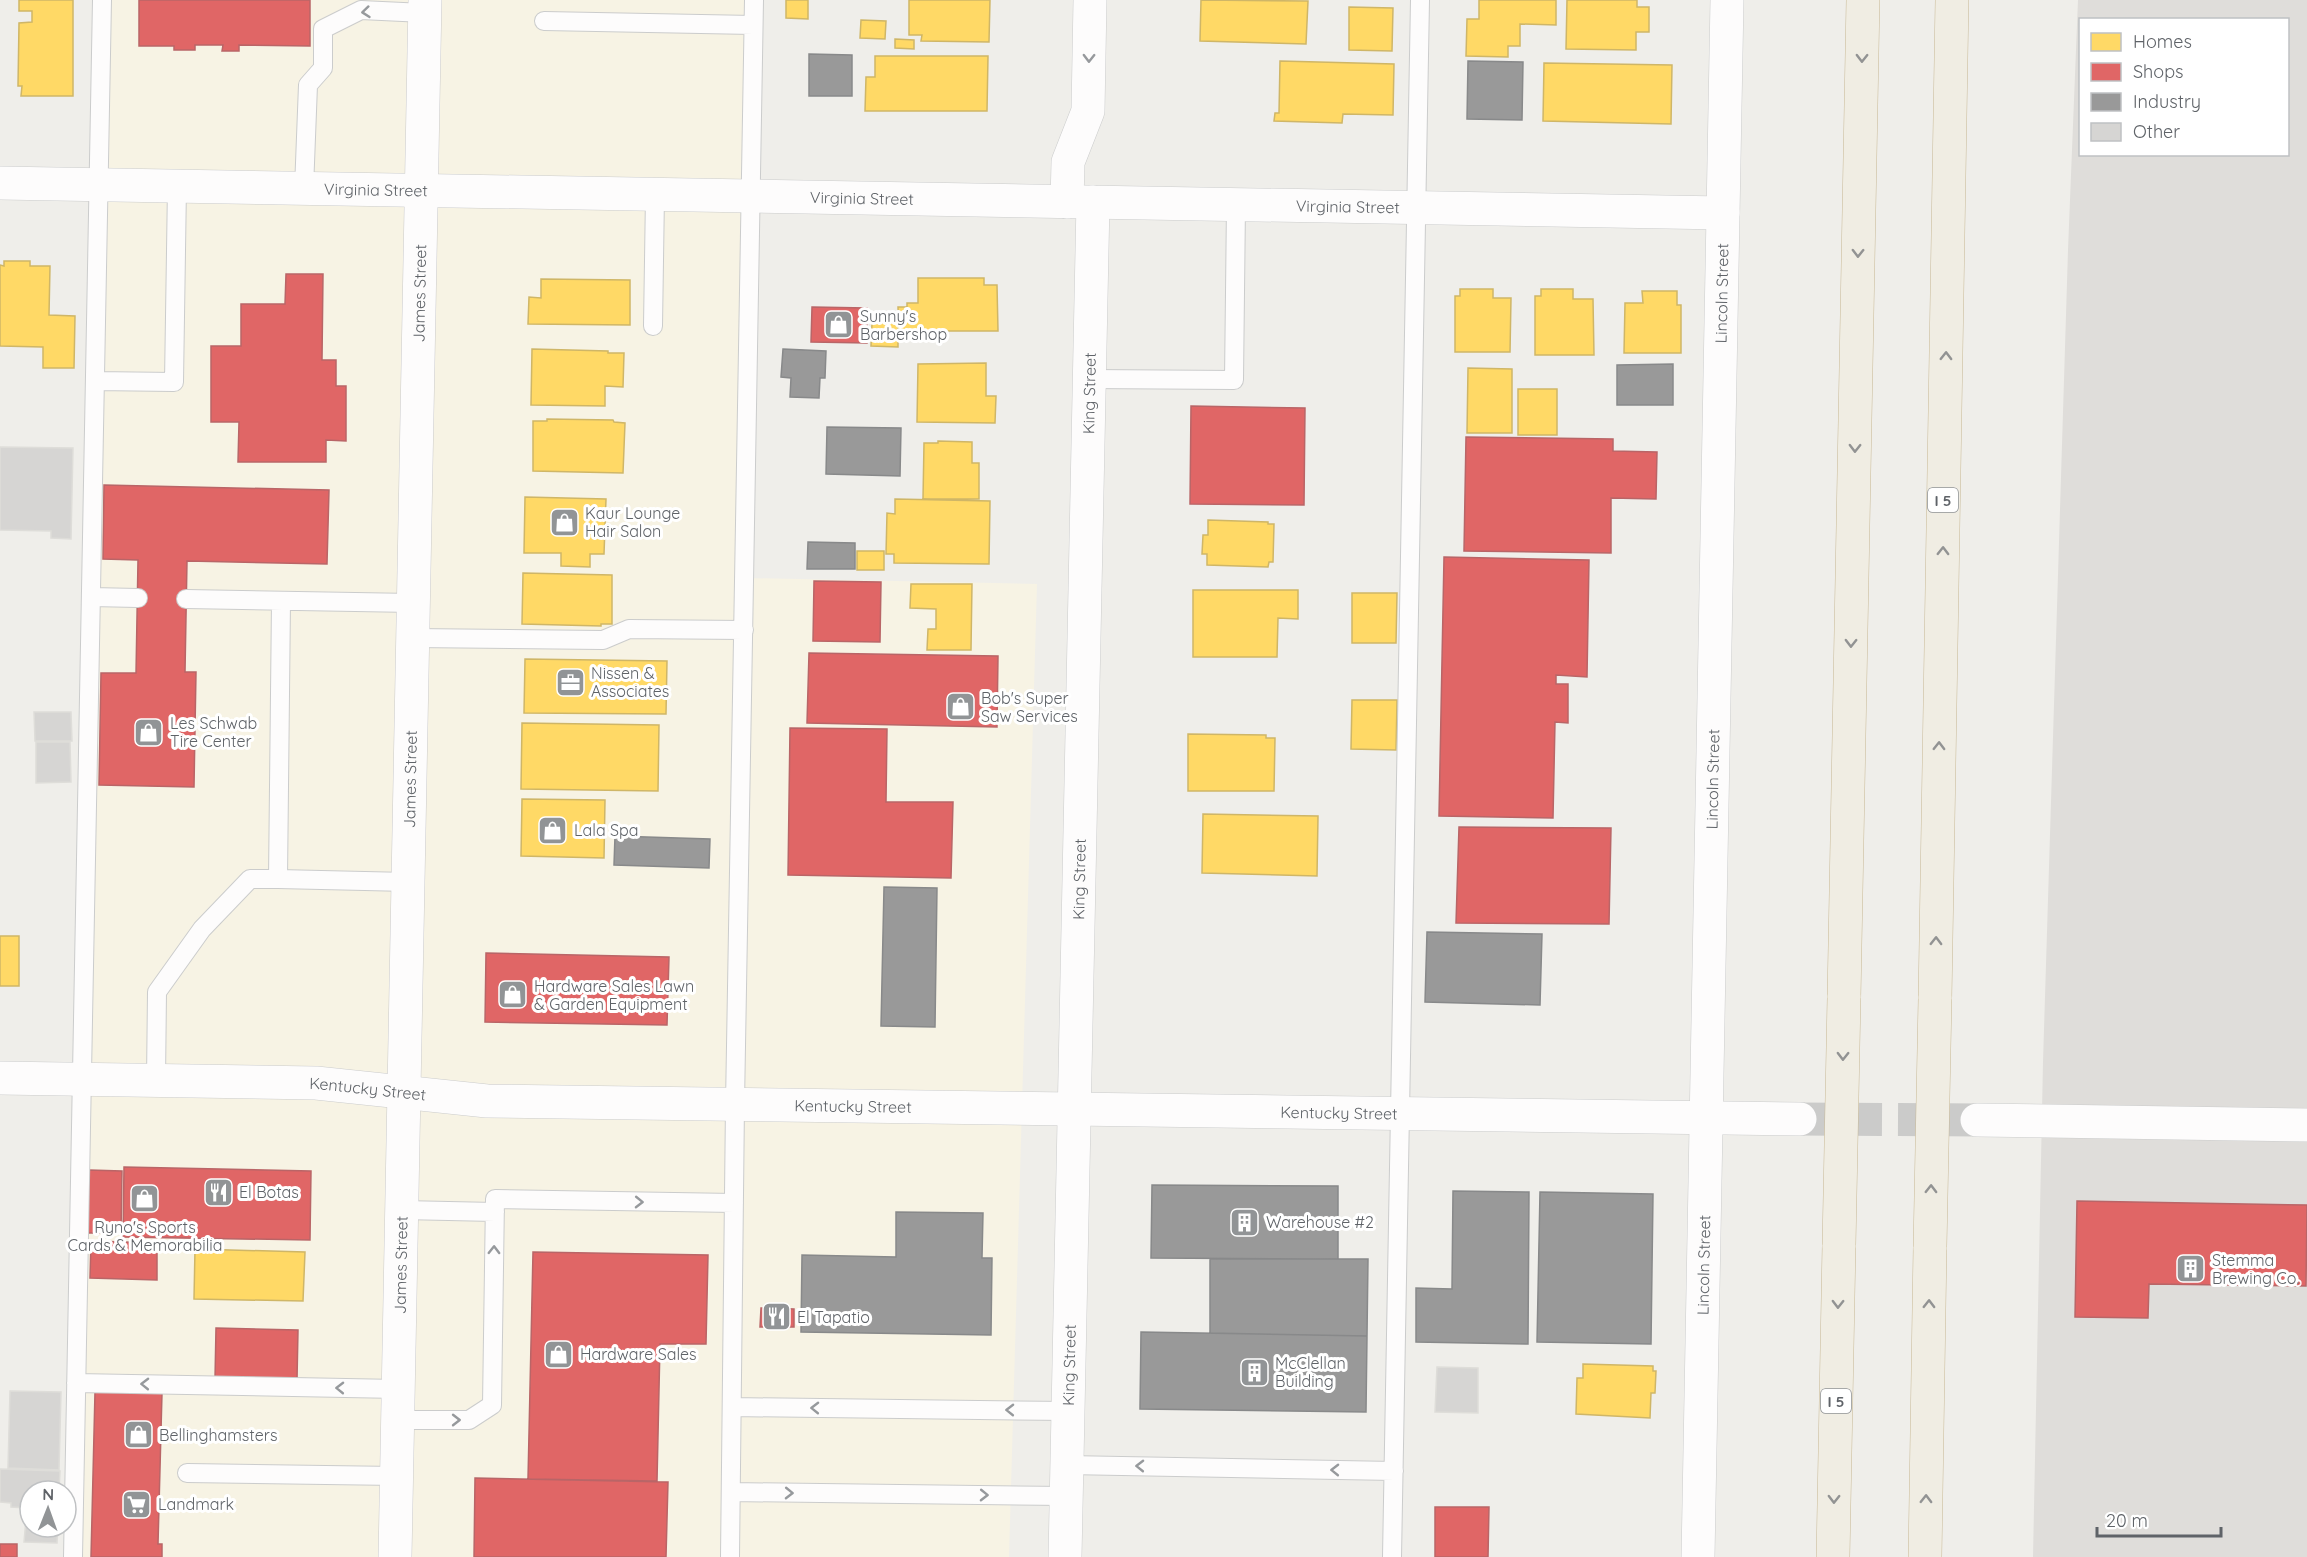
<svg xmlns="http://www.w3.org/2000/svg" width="2307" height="1557" font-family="Quicksand,sans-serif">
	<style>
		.commercial { fill: #f7f3e4 }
		.industrial { fill: #dfddda; fill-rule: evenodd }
		.homes { fill: #ffd966; stroke: #cfb667; stroke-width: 1.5 }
		.shops { fill: #e06666; stroke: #b96567; stroke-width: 1.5 }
		.industry { fill: #999; stroke: #88898a; stroke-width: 1.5 }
		.building { fill: #d6d5d3; stroke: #deddd9; stroke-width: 1.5 }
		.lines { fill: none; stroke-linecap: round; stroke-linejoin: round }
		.street-tunnel { stroke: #cbcbca; stroke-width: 33; stroke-dasharray: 33 16; stroke-linecap: butt }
		.lane-casing { stroke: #cbcccc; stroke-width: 20 }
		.street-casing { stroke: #cbcccc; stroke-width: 34 }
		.secondary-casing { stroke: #cacacb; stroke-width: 34 }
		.highway-casing { stroke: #c8b996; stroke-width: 34 }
		.lane { stroke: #fdfcfc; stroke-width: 18 }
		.street { stroke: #fdfcfc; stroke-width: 33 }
		.secondary { stroke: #fdfcfc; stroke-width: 33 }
		.highway { stroke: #f0ede3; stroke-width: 33 }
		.highway-bridge-casing { stroke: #c8b996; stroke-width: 34; stroke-linecap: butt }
		.highway-bridge { stroke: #f0ede3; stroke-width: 33 }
		.oneway { stroke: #96999c }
		.oneway2 { stroke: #929393 }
		.labels { text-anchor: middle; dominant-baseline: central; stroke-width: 6; stroke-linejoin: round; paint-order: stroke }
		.shield { fill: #fff; stroke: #8f9295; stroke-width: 1.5 }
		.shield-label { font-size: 15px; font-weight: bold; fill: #5f6368 }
		.street-label { font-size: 16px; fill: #5f6368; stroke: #fff }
		.poi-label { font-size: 16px; fill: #5f6368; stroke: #fff; text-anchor: start }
	</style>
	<rect width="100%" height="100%" fill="#efeeea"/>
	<path class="commercial" d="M 102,0 L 754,0 L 745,578 L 1037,584 L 1009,1557 L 73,1557 Z"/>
	<path class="industrial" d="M 2078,0 L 2307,0 L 2307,1557 L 2033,1557 L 2043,1062 L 2068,250 ZM 2080,20 L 2288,20 L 2288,154 L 2080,154 Z"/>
	<path class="homes" d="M 19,0 L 73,0 L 73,96 L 21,96 L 22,86 L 18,86 L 19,23 L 32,22 L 32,11 L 19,11 Z
		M 786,0 L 808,0 L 808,19 L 786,18 Z
		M 909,0 L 990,0 L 989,42 L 921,41 L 922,35 L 909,35 Z
		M 1201,0 L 1308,1 L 1306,44 L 1200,41 Z
		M 1479,0 L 1556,0 L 1556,25 L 1520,24 L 1520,46 L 1508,46 L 1508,57 L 1466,56 L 1467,19 L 1479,19 Z
		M 1567,0 L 1637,0 L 1637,7 L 1649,7 L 1649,32 L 1636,32 L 1636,50 L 1566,49 Z
		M 1349,7 L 1393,8 L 1392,51 L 1349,50 Z
		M 861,20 L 886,21 L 885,39 L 860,38 Z
		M 895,39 L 914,40 L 914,49 L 895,48 Z
		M 875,56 L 988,56 L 987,111 L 865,111 L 866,77 L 875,77 Z
		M 1280,61 L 1394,64 L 1393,115 L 1343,114 L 1342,123 L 1274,121 L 1275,113 L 1279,113 Z
		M 1544,63 L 1672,65 L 1671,124 L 1543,121 Z
		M 4,261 L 30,261 L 30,266 L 50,266 L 49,315 L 75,316 L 74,368 L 43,368 L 43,347 L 0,346 L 0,265 L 4,266 Z
		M 918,278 L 984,278 L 984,285 L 997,285 L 998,331 L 899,331 L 898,307 L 907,307 L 907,303 L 918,303 Z
		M 541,279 L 630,280 L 630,325 L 528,324 L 529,297 L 541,298 Z
		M 1460,289 L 1493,289 L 1493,298 L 1511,298 L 1510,352 L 1455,352 L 1455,296 L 1460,296 Z
		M 1541,289 L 1573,289 L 1573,299 L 1593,299 L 1594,355 L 1535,355 L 1535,296 L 1541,296 Z
		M 1642,291 L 1677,291 L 1677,305 L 1681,305 L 1681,353 L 1624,353 L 1625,303 L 1643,303 Z
		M 872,323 L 898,323 L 898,347 L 871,346 Z
		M 532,349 L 608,351 L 608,353 L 624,353 L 623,387 L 605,386 L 605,406 L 531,405 Z
		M 986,363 L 986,396 L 996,396 L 995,423 L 917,422 L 918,364 Z
		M 1468,368 L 1512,369 L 1512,433 L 1467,433 Z
		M 1518,389 L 1557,389 L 1557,435 L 1518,435 Z
		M 547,419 L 613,420 L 614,422 L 625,423 L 623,473 L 533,471 L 533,421 L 547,421 Z
		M 938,441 L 972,442 L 972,463 L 979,463 L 979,499 L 923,499 L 924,443 L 938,443 Z
		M 525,497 L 606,499 L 604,554 L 590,554 L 590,567 L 561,566 L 561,553 L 524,553 Z
		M 895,499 L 990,501 L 989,564 L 894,563 L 894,554 L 886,554 L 887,513 L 895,514 Z
		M 1208,520 L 1268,522 L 1268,524 L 1274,524 L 1273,562 L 1269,562 L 1268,567 L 1207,565 L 1207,554 L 1202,554 L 1203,535 L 1208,535 Z
		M 857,551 L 884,551 L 884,570 L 857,570 Z
		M 523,573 L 612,575 L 612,624 L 601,624 L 601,626 L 522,624 Z
		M 911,584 L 972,584 L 971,650 L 927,650 L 928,629 L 936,629 L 936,609 L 910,608 Z
		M 1193,590 L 1298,590 L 1298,619 L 1278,618 L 1277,657 L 1193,657 Z
		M 1352,593 L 1397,593 L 1396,643 L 1352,643 Z
		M 525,659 L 667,661 L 666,714 L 524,713 Z
		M 1352,700 L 1397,700 L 1396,750 L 1351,749 Z
		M 522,723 L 659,725 L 658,791 L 521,789 Z
		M 1188,734 L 1266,735 L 1266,738 L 1275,738 L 1274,791 L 1188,791 Z
		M 522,799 L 605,800 L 604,858 L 521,856 Z
		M 1203,814 L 1318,816 L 1317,876 L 1202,873 Z
		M 0,936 L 19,936 L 19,986 L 0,986 Z
		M 195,1249 L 305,1252 L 303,1301 L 194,1299 Z
		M 1583,1364 L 1653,1366 L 1653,1371 L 1656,1371 L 1655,1393 L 1651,1393 L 1650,1418 L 1576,1414 L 1577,1378 L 1583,1378 Z"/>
	<path class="shops" d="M 139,0 L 310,0 L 310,46 L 239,45 L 239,51 L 222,51 L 223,45 L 195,45 L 195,50 L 174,50 L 174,46 L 139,46 Z
		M 286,274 L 323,274 L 322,360 L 336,360 L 336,386 L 346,386 L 346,441 L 326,440 L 326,462 L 238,462 L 239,422 L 211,422 L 211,346 L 241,346 L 241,304 L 285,304 Z
		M 812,307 L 867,308 L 867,343 L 811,342 Z
		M 1191,406 L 1305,408 L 1304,505 L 1190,504 Z
		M 1466,437 L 1613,439 L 1613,451 L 1657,452 L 1656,499 L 1611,498 L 1611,553 L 1464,551 Z
		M 104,485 L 329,490 L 327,564 L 187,561 L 185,672 L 196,672 L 194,787 L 99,785 L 101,673 L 136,673 L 138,560 L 103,559 Z
		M 1444,557 L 1589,560 L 1587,677 L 1556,675 L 1556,684 L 1568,684 L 1568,723 L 1555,722 L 1553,818 L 1439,816 Z
		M 814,581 L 881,582 L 880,642 L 813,641 Z
		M 809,653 L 998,656 L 997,727 L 807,723 Z
		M 790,728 L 887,729 L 886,802 L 953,802 L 951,878 L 788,875 Z
		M 1459,827 L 1611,828 L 1609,924 L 1456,923 Z
		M 486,953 L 669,957 L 667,1025 L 485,1022 Z
		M 124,1167 L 311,1171 L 310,1240 L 123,1237 Z
		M 89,1170 L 122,1171 L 121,1233 L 88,1233 Z
		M 2077,1201 L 2307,1205 L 2306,1286 L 2149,1284 L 2148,1318 L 2075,1317 Z
		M 91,1241 L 157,1243 L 157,1280 L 90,1278 Z
		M 533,1252 L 708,1255 L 706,1344 L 660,1344 L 657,1481 L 528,1479 Z
		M 761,1308 L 794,1309 L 794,1327 L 760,1327 Z
		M 216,1328 L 298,1330 L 297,1380 L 215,1379 Z
		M 95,1392 L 162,1393 L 158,1544 L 162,1544 L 162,1557 L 91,1557 Z
		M 475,1478 L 668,1482 L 666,1557 L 474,1557 Z
		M 1435,1507 L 1489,1507 L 1488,1557 L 1435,1557 Z
		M 0,1544 L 17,1544 L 17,1557 L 0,1557 Z"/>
	<path class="industry" d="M 809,54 L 852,55 L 852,96 L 809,96 Z
		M 1468,61 L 1523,62 L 1522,120 L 1467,119 Z
		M 783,349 L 826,351 L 825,378 L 820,378 L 819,398 L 790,397 L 791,378 L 781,377 Z
		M 1673,364 L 1673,405 L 1617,405 L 1617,365 Z
		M 827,427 L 901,428 L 900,476 L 826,474 Z
		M 808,542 L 855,543 L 855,569 L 807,569 Z
		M 615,836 L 710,839 L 709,868 L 614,865 Z
		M 884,887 L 937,888 L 935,1027 L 881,1026 Z
		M 1427,932 L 1542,934 L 1540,1005 L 1425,1002 Z
		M 1152,1185 L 1338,1186 L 1338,1259 L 1151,1258 Z
		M 1453,1191 L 1529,1192 L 1528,1344 L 1416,1342 L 1416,1288 L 1452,1289 Z
		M 1540,1192 L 1653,1194 L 1651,1344 L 1537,1342 Z
		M 896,1212 L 983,1213 L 982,1258 L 992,1258 L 991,1335 L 801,1332 L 802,1255 L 896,1257 Z
		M 1210,1259 L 1368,1259 L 1367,1336 L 1210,1333 Z
		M 1141,1332 L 1367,1336 L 1366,1412 L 1140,1409 Z"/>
	<path class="building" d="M 0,447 L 73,448 L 71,539 L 51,538 L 51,531 L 0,530 Z
		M 34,712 L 71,712 L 72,741 L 35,741 Z
		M 36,742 L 70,742 L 71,782 L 36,783 Z
		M 1437,1367 L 1478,1368 L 1478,1413 L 1435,1412 Z
		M 10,1391 L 61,1392 L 59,1470 L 8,1468 Z
		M 0,1469 L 60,1471 L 59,1491 L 30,1491 L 30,1527 L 58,1527 L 57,1543 L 24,1542 L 27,1508 L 11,1507 L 11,1503 L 0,1502 Z"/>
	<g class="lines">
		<path class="street-tunnel" d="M 1800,1119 L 1977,1120"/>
		<defs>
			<path id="lane" d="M 544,21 L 753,25
				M 304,189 L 308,85 L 323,68 L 323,29 L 361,10 L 424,13
				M 653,326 L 655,195
				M 1089,379 L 1234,380 L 1236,205
				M 95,381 L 174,382 L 177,186
				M 91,597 L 138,598
				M 186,599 L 413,603
				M 413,638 L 603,640 L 629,629 L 744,630
				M 278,879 L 408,882
				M 156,1080 L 157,992 L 202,929 L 250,879 L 278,879 L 281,601
				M 402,1210 L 495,1212
				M 76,1383 L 398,1389
				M 732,1407 L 1068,1411
				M 398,1420 L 469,1420 L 492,1405 L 495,1199 L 734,1203
				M 1067,1465 L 1394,1471
				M 187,1473 L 397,1476
				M 731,1492 L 1066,1496
				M 73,1557 L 102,0
				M 730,1557 L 735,1104 L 754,0
				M 1392,1557 L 1420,0"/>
			<g id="street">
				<path id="s1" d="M 0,183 L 1723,213"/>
				<path d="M 1067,202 L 1068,162 L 1088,111 L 1090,0"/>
				<path id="s2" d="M 0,1078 L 316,1083 L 487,1101 L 1800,1119"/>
				<path d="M 1977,1120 L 2307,1125"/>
				<path id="s3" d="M 1065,1557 L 1093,202"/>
				<path id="s4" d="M 1698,1557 L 1727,0"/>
			</g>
			<g id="secondary">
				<path id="s5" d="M 395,1557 L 425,0"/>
			</g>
			<path id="highway" d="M 1844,998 L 1863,0
				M 1935,999 L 1952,0
				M 1833,1557 L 1839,1245
				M 1925,1557 L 1930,1247"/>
		</defs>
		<use href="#lane" class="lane-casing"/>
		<use href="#street" class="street-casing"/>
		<use href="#secondary" class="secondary-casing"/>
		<use href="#highway" class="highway-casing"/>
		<use href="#lane" class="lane"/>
		<use href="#street" class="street"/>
		<use href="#secondary" class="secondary"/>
		<use href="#highway" class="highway"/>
		<defs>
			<path id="highway-bridge" d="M 1839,1245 L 1844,998
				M 1930,1247 L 1935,999"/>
		</defs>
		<use href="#highway-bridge" class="highway-bridge-casing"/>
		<use href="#highway-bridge" class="highway-bridge"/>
	</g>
	<defs><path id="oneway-chevron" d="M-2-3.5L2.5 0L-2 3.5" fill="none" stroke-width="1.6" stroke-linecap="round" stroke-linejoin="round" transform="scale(1.5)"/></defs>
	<g class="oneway">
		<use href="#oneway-chevron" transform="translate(366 12) rotate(174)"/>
		<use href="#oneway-chevron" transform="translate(1089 58) rotate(91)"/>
		<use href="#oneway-chevron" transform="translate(639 1202) rotate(1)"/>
		<use href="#oneway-chevron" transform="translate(494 1250) rotate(-89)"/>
		<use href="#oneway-chevron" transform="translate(145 1384) rotate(-179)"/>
		<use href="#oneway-chevron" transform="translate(340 1388) rotate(-179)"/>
		<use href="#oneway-chevron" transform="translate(815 1408) rotate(-179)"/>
		<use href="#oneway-chevron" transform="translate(1010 1410) rotate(-179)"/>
		<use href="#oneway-chevron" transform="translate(456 1420)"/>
		<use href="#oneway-chevron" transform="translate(1140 1466) rotate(-179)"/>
		<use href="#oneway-chevron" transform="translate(1335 1470) rotate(-179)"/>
		<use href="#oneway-chevron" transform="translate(789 1493) rotate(1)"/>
		<use href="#oneway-chevron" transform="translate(984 1495) rotate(1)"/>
	</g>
	<g class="oneway2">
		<use href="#oneway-chevron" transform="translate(1862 58) rotate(91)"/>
		<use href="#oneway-chevron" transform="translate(1858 253) rotate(91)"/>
		<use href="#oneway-chevron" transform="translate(1946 356) rotate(-89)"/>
		<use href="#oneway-chevron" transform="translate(1855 448) rotate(91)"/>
		<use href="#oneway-chevron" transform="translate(1943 551) rotate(-89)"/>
		<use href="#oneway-chevron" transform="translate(1851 643) rotate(91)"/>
		<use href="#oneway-chevron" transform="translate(1939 746) rotate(-89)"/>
		<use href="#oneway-chevron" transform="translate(1936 941) rotate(-89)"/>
		<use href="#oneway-chevron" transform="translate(1843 1056) rotate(91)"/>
		<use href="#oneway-chevron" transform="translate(1931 1189) rotate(-89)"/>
		<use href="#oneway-chevron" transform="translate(1838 1304) rotate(91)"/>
		<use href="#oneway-chevron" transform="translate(1929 1304) rotate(-89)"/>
		<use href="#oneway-chevron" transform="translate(1834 1499) rotate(91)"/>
		<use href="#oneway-chevron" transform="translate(1926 1499) rotate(-89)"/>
	</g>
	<defs>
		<symbol id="shop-square" viewBox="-11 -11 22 22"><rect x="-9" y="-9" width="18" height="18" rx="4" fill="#919496" stroke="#fff"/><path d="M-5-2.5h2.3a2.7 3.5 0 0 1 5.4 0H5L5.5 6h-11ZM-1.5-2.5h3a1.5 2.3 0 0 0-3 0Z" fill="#fff"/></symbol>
		<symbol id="office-square" viewBox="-11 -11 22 22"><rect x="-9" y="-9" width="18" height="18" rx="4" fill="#919496" stroke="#fff"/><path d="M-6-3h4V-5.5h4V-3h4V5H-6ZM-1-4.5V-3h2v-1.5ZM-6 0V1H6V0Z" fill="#fff"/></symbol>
		<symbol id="restaurant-square" viewBox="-11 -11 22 22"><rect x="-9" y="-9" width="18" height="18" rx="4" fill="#919496" stroke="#fff"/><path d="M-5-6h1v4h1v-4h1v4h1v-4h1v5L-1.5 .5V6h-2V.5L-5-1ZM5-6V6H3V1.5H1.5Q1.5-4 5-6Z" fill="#fff"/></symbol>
		<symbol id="building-square" viewBox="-11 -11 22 22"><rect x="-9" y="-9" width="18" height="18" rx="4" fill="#919496" stroke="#fff"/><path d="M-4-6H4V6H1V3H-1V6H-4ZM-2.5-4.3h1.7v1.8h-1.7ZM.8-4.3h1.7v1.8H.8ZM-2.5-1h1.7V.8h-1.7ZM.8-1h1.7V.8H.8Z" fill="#fff"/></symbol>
		<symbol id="supermarket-square" viewBox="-11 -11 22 22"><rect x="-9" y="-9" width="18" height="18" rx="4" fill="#919496" stroke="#fff"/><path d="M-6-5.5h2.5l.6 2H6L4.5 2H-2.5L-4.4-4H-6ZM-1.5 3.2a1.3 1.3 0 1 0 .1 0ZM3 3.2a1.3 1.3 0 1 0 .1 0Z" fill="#fff"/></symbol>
	</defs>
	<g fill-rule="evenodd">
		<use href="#shop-square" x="822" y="308" width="33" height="33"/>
		<use href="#shop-square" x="548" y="506" width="33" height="33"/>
		<use href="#office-square" x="554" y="666" width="33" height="33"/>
		<use href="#shop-square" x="944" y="690" width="33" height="33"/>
		<use href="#shop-square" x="132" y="716" width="33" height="33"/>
		<use href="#shop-square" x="536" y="814" width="33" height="33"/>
		<use href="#shop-square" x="496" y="978" width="33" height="33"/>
		<use href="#restaurant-square" x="202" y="1176" width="33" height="33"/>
		<use href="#shop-square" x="128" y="1182" width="33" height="33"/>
		<use href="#building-square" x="1228" y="1206" width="33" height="33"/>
		<use href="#building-square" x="2174" y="1252" width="33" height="33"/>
		<use href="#restaurant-square" x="760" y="1300" width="33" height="33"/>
		<use href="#shop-square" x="542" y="1338" width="33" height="33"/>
		<use href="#building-square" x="1238" y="1356" width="33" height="33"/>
		<use href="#shop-square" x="122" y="1418" width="33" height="33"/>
		<use href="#supermarket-square" x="120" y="1488" width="33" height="33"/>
	</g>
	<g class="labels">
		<g class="shield">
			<rect x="1928" y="488" width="30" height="24" rx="4.5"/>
			<rect x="1821" y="1389" width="30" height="24" rx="4.5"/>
		</g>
		<g class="shield-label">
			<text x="1943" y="500">I 5</text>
			<text x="1836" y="1401">I 5</text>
		</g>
		<g class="street-label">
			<text stroke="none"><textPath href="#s1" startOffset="376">Virginia Street</textPath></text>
			<text stroke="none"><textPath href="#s1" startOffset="862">Virginia Street</textPath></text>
			<text stroke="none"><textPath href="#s1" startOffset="1348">Virginia Street</textPath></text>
			<text stroke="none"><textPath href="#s5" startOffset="1264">James Street</textPath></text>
			<text stroke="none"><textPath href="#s4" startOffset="1264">Lincoln Street</textPath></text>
			<text stroke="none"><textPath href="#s3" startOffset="1164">King Street</textPath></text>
			<text stroke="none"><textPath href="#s5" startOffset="778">James Street</textPath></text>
			<text stroke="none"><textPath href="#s4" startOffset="778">Lincoln Street</textPath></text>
			<text stroke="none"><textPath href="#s3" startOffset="678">King Street</textPath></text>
			<text stroke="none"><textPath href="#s2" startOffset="368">Kentucky Street</textPath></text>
			<text stroke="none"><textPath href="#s2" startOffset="854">Kentucky Street</textPath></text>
			<text stroke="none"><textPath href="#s2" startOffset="1340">Kentucky Street</textPath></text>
			<text stroke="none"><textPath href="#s5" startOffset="292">James Street</textPath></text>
			<text stroke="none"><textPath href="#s4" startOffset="292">Lincoln Street</textPath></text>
			<text stroke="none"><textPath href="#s3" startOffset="192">King Street</textPath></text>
		</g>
		<g class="poi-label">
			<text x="860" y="316">Sunny's<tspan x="860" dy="18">Barbershop</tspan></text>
			<text x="585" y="513">Kaur Lounge<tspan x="585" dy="18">Hair Salon</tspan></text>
			<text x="591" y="673">Nissen &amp;<tspan x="591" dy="18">Associates</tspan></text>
			<text x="981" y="698">Bob's Super<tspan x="981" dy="18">Saw Services</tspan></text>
			<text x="170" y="723">Les Schwab<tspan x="170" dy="18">Tire Center</tspan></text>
			<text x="574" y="830">Lala Spa</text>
			<text x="534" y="986">Hardware Sales Lawn<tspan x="534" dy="18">&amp; Garden Equipment</tspan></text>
			<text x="239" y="1192">El Botas</text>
			<text x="1266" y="1222">Warehouse #2</text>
			<text x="145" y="1227" text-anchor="middle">Ryno's Sports<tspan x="145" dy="18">Cards &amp; Memorabilia</tspan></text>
			<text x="2212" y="1260">Stemma<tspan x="2212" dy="18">Brewing Co.</tspan></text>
			<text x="797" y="1317">El Tapatio</text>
			<text x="580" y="1354">Hardware Sales</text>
			<text x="1275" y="1363">McClellan<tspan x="1275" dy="18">Building</tspan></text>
			<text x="159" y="1435">Bellinghamsters</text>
			<text x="158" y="1504">Landmark</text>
		</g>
	</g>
	<rect x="2079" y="18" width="210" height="138" fill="#ffffff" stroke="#bfc1c3" stroke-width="1.5"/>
	<rect x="2091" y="33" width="30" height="18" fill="#ffd966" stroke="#bfc1c3" stroke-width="1.5"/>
	<text x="2133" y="48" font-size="18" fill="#5f6368">Homes</text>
	<rect x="2091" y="63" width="30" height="18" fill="#e06666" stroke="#bfc1c3" stroke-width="1.5"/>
	<text x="2133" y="78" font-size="18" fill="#5f6368">Shops</text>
	<rect x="2091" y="93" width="30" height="18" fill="#999999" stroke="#bfc1c3" stroke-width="1.5"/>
	<text x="2133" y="108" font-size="18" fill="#5f6368">Industry</text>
	<rect x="2091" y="123" width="30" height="18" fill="#d6d5d3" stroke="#bfc1c3" stroke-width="1.5"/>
	<text x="2133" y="138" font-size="18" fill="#5f6368">Other</text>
	<g transform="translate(48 1509) rotate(1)"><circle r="28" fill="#ffffff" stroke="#bfc1c3" stroke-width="1.5"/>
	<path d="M0-4.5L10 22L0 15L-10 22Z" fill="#919496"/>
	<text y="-9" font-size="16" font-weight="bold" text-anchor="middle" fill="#5f6368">N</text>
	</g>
	<path d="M2097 1527v9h124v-9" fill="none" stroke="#5f6368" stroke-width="3"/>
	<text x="2106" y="1527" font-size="18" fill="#5f6368" stroke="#ffffff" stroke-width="4.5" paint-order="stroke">20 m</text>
</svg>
